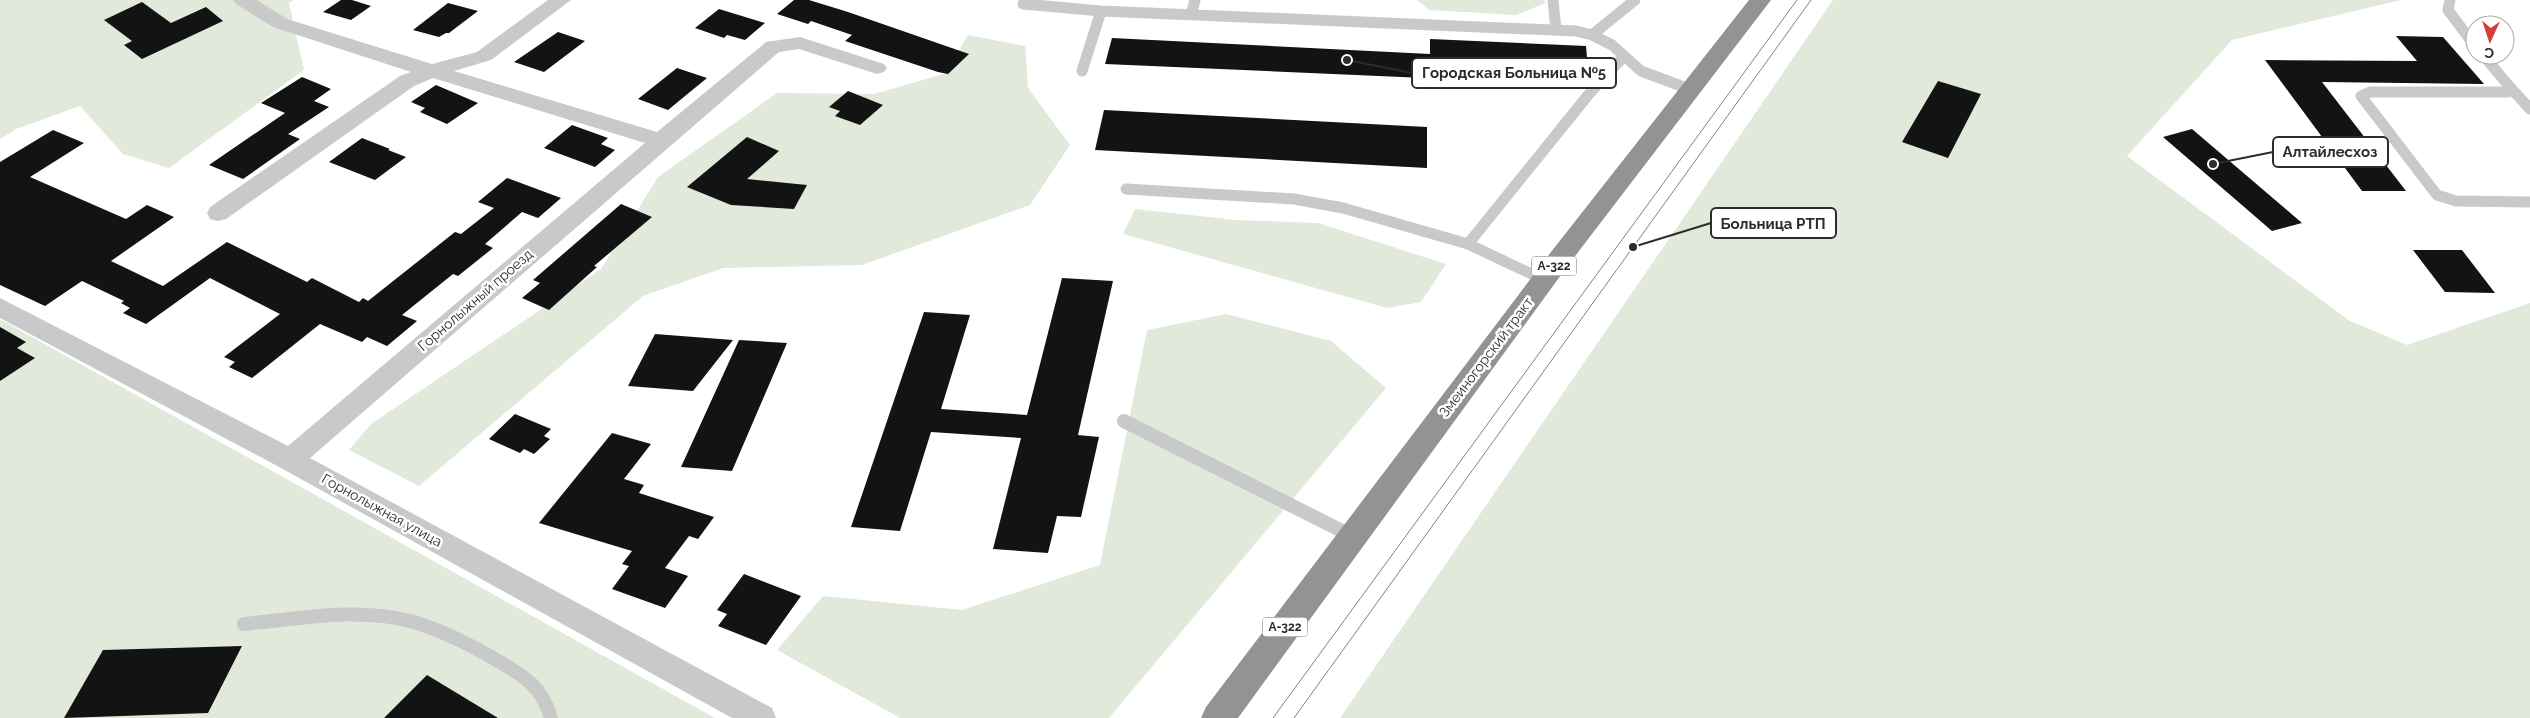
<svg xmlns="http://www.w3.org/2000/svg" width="2530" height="718" font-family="Raleway,sans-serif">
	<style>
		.green { fill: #e1e9da }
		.building { fill: #131313 }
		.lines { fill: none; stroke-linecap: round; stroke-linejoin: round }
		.lane-far1 { stroke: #c9c9c9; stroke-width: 11 }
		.lane { stroke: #c9c9c9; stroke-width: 14 }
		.street { fill: #c9c9c9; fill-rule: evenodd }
		.highway { fill: #939393; fill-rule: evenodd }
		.tram { stroke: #818181; stroke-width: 1 }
		.labels { text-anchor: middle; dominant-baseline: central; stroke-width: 5; stroke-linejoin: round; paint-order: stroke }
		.shield { fill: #fff; stroke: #6b6b6b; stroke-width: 1 }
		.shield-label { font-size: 12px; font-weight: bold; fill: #2c2c2c }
		.street-label { font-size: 14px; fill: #2c2c2c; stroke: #fff }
		.leader { fill: none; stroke: #2c2c2c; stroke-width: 2 }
		.callout-dot { fill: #2c2c2c; stroke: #fff; stroke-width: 2 }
		.callout { fill: #fff; stroke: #2c2c2c; stroke-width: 2 }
		.callout-label { font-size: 15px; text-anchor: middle; font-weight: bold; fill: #2c2c2c }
	</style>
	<rect width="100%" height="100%" fill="#fff"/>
	<path class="green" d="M 0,0 L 294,0 L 289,3 L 304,70 L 169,168 L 123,154 L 80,106 L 16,129 L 0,139 Z
		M 1417,0 L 1544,0 L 1546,3 L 1516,15 L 1429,10 Z
		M 1833,0 L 2401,0 L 2232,40 L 2127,156 L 2350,321 L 2407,345 L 2530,303 L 2530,718 L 1340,718 Z
		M 968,35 L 1025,46 L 1028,88 L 1070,145 L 1030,205 L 862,265 L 723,268 L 643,296 L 419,486 L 349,450 L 371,424 L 601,269 L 658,177 L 777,93 L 874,94 L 944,74 Z
		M 1135,209 L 1235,220 L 1318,223 L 1446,264 L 1421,302 L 1387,308 L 1123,234 Z
		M 1226,314 L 1331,341 L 1386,388 L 1109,718 L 900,718 L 777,650 L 823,596 L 962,610 L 1100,565 L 1147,330 Z
		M 0,320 L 7,323 L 715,718 L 0,718 Z"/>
	<path class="building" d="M 341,0 L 352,0 L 371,6 L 351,20 L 323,12 Z
		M 794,0 L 809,0 L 848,12 L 969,54 L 948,74 L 938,72 L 845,41 L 852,35 L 811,21 L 808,24 L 777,14 Z
		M 142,2 L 171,23 L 206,7 L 223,21 L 142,59 L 124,45 L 132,41 L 104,20 Z
		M 448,3 L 478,11 L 449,33 L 446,33 L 439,37 L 413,30 Z
		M 719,9 L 765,23 L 745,40 L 727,35 L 724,38 L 695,28 Z
		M 558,32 L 585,41 L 544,72 L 514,62 Z
		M 2396,36 L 2443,37 L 2484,84 L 2322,82 L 2406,191 L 2362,191 L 2265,60 L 2417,61 Z
		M 1112,38 L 1430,54 L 1430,39 L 1586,46 L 1588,69 L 1447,62 L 1447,79 L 1105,64 Z
		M 677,68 L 707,78 L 668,110 L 638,99 Z
		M 302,77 L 331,89 L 314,101 L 329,107 L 288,134 L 300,139 L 243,179 L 209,165 L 285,113 L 261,103 Z
		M 1938,81 L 1981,94 L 1948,158 L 1902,142 Z
		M 436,85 L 478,103 L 447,124 L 420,112 L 425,108 L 411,102 Z
		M 848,91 L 883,105 L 860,125 L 835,116 L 840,111 L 829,107 Z
		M 1104,110 L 1427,127 L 1427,168 L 1095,150 Z
		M 572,125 L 608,138 L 601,144 L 615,150 L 595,167 L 544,148 Z
		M 2192,129 L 2302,223 L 2272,231 L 2163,137 Z
		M 53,130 L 84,143 L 30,177 L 126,219 L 147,205 L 174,217 L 111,261 L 163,286 L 227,242 L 307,282 L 312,278 L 359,302 L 363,298 L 368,301 L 455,232 L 461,234 L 494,208 L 478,202 L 507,178 L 561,198 L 538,218 L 522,212 L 485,244 L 493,248 L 458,276 L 453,274 L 402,315 L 417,321 L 387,346 L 367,337 L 362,342 L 320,324 L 252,378 L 229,367 L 235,362 L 224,357 L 280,314 L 210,278 L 146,324 L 123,313 L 130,308 L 121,303 L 124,301 L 82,281 L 45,306 L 0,285 L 0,162 Z
		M 747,137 L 779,151 L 747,179 L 807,185 L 794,209 L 731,205 L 687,187 Z
		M 362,138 L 390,149 L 388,150 L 406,157 L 375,180 L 329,162 Z
		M 621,204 L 652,217 L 594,266 L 597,267 L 549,310 L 522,298 L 540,283 L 533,280 Z
		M 2413,250 L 2462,250 L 2495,293 L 2445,292 Z
		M 1062,278 L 1113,281 L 1078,435 L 1099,437 L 1081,517 L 1057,516 L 1048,553 L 993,549 L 1021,438 L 931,432 L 900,531 L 851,527 L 924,312 L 970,315 L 941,409 L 1027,415 Z
		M 0,327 L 26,342 L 17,348 L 35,358 L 0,381 Z
		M 655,334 L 733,340 L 693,391 L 628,386 Z
		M 739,340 L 787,343 L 732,471 L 681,467 Z
		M 515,414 L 551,429 L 544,436 L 550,439 L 534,454 L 524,449 L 520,453 L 489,439 Z
		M 612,433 L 651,444 L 624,479 L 644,485 L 639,493 L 714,517 L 698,539 L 689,536 L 665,568 L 688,576 L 665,608 L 612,589 L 629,566 L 622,564 L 632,551 L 539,523 Z
		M 744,574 L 801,596 L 766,645 L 718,626 L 727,614 L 717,610 Z
		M 242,646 L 208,713 L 64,718 L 103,650 Z
		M 427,675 L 498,718 L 384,718 Z"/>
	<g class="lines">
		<path class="lane-far1" d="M 1553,0 L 1556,30
			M 2450,0 L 2448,10 L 2475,46
			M 1023,4 L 1101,11 L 1576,31 L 1592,35 L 1612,45 L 1641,71 L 1689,89
			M 1191,15 L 1195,0
			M 1592,35 L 1635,0
			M 2483,55 L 2509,86 L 2508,92 L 2370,92 L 2361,96 L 2437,195 L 2456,201 L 2530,202
			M 1082,71 L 1101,11
			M 2509,86 L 2530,109
			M 1126,189 L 1294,199 L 1343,208 L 1468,244 L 1589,94 L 1624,56
			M 1468,244 L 1544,280"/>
		<path class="lane" d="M 1124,421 L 1352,536
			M 244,624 C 299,619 356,607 410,621 C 439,629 467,643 493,658 C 522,675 541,684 551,718"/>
		<path class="street" d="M 233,0 L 257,0 L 287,19 L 432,64 L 477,52 L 548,0 L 571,0 L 491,60 L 454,71 L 657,132 L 766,42 L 800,37 L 884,64 L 887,68 L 884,72 L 877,74 L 799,49 L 779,52 L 310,458 L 772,708 L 776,718 L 732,718 L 281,468 L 0,318 L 0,298 L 288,446 L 645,143 L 433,78 L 414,86 L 226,219 L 218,221 L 210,219 L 207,213 L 210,207 L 400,76 L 411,72 L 273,27 L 236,4 Z"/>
		<path class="highway" d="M 1749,0 L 1771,0 L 1569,264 L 1238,718 L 1201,718 L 1206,707 L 1551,252 Z"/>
		<path class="tram" d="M 1273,718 L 1797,0
			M 1294,718 L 1811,0"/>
	</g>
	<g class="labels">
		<g class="shield">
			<rect x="1531.5" y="256.5" width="45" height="19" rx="4"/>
			<rect x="1262.5" y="617.5" width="45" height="19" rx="4"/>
		</g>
		<g class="shield-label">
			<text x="1554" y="266">А-322</text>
			<text x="1285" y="627">А-322</text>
		</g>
		<g class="street-label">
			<text transform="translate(475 300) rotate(-41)">Горнолыжный проезд</text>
			<text transform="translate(1486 357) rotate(-53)">Змеиногорский тракт</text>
			<text transform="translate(382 510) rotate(29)">Горнолыжная улица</text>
		</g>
	</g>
	<path class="leader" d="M1347 60L1412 73M2213 164L2273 152M1633 247L1711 223"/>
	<g class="callout-dot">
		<circle cx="1347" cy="60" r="5"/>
		<circle cx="2213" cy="164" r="5"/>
		<circle cx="1633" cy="247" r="5"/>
	</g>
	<g class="callout">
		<rect x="1412" y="58" width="204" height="30" rx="5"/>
		<rect x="2273" y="137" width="115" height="30" rx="5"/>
		<rect x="1711" y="208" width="125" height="30" rx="5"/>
	</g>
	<g class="callout-label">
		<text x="1514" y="78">Городская Больница №5</text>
		<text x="2330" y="157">Алтайлесхоз</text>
		<text x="1773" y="229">Больница РТП</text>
	</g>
	<g transform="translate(2490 40) rotate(183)"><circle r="24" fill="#ffffff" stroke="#ababab"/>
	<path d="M0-4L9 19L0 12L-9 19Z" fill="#d63e3b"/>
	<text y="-8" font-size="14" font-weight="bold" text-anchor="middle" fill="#2c2c2c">С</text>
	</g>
</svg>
